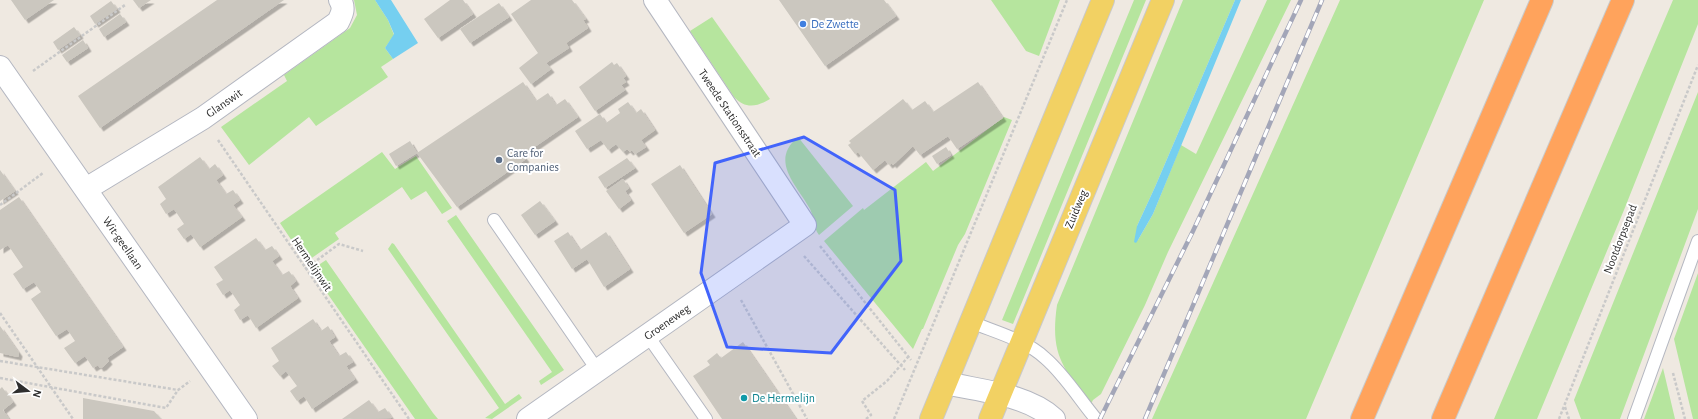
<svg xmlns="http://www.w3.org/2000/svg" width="1698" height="419" font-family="'Alegreya Sans',sans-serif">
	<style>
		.green { fill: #b6e59e }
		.water { fill: #75cff0 }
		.building { fill: #cbc7bf; filter: url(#shadow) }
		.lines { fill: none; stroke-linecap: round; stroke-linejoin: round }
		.lane-casing { stroke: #b4b7c1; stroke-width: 14 }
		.street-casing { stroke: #b4b7c1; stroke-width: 24 }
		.secondary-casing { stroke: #b4b7c1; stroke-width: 24 }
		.primary-casing { stroke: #c9c9c9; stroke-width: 24 }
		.highway-casing { stroke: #c9c9c9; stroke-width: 24 }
		.path { stroke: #c9c9c9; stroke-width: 2.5; stroke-dasharray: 3 2; stroke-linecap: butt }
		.lane { stroke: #fff; stroke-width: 12 }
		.street { stroke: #fff; stroke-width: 22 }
		.secondary { stroke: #fff; stroke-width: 22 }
		.primary { stroke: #f2d163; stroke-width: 22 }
		.highway { stroke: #ffa35c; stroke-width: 22 }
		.rail-casing { stroke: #a3a6b8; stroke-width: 4.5 }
		.rail { stroke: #fff; stroke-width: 3; stroke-dasharray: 9; stroke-linecap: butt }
		.marked { fill: #4264fb; fill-opacity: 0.2; stroke: #4264fb; stroke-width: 3; stroke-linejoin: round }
		.shop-dot { fill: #3f7fe0; stroke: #fff; stroke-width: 1.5 }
		.service-dot { fill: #5c6f8a; stroke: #fff; stroke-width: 1.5 }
		.culture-dot { fill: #0f9aa8; stroke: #fff; stroke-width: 1.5 }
		.labels { text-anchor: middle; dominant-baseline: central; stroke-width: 4; stroke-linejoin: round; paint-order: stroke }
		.shop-label { font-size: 12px; fill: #366cbe; stroke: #fff; text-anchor: start }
		.street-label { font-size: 12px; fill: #2e2e2e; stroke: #fff }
		.service-label { font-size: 12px; fill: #4e5e75; stroke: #fff; text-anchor: start }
		.culture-label { font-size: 12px; fill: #0d838f; stroke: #fff; text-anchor: start }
	</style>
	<defs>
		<filter id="shadow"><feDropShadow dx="3.5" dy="3.5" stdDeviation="0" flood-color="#0004"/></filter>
	</defs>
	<rect width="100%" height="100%" fill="#efe9e1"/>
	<path class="green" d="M 354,0 L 375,0 L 388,20 L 394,35 L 385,48 L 393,59 L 381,67 L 388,77 L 316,126 L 309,117 L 249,165 L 221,127 L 287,81 L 284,75 L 350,28 L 357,15 Z
		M 991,0 L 1060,0 L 1039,56 L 1026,51 Z
		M 1134,0 L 1146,0 L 1013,324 L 1002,320 Z
		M 1183,0 L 1235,0 L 1155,187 L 1137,226 L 1138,240 L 1153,214 L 1181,145 L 1196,154 L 1267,0 L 1291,0 L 1168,252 L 1145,305 L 1101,394 L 1093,400 L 1091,404 C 1062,367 1050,354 1057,305 Z
		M 1340,0 L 1484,0 L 1306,419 L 1152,419 Z
		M 1673,0 L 1698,0 L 1698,24 L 1624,210 L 1537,419 L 1494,419 Z
		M 712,17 L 770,99 C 757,107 745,109 734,97 L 690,31 Z
		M 1698,92 L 1698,209 L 1620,419 L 1581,419 L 1574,400 Z
		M 1004,117 L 1012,120 L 965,234 L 958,245 L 923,329 L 922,329 L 913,349 L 824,241 L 863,208 L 864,210 L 926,162 L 933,171 Z
		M 798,137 L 853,206 L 819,235 C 813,227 814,217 810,209 C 797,185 769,161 798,137 Z
		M 382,152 L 395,169 L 416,156 L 452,208 L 442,214 L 426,191 L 411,200 L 402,187 L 335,233 L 339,239 L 306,262 L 280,223 Z
		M 456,215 L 564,370 L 541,385 L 539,381 L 552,372 L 447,221 Z
		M 392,243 L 394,244 L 505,404 L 519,394 L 522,398 L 492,419 L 485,418 L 499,408 L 388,249 Z
		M 326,260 L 433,413 L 438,419 L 415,419 L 311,270 Z
		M 1698,273 L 1698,419 L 1693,419 L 1674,339 Z
		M 1663,368 L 1675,419 L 1644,419 Z"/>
	<path class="water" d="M 375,0 L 391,0 L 418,43 L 393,59 L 385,48 L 394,34 L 388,20 Z
		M 1235,0 L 1241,0 L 1153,214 L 1138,240 L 1136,243 L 1134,242 L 1137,226 L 1155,187 Z"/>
	<path class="building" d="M 11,0 L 54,0 L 25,20 Z
		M 133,0 L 151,0 L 139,8 Z
		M 217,0 L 284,0 L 100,128 L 78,96 Z
		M 450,0 L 463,0 L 473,14 L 438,38 L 424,19 Z
		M 531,0 L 572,0 L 586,19 L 583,20 L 588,28 L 566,43 L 569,48 L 546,63 L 551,69 L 531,84 L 519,68 L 538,53 L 511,14 Z
		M 779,0 L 884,0 L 896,16 L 825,66 Z
		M 111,1 L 117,9 L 95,24 L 90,16 Z
		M 499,3 L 509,17 L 470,43 L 460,29 Z
		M 120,14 L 126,22 L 104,37 L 99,29 Z
		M 74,27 L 80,35 L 58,50 L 53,42 Z
		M 83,40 L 88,48 L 67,62 L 62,55 Z
		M 612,62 L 614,65 L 617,63 L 626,76 L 623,78 L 626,82 L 621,85 L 625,90 L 595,111 L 579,87 Z
		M 523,82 L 536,101 L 548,93 L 556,105 L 565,99 L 578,117 L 523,155 L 526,159 L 457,207 L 417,153 Z
		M 978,82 L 1003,118 L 957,149 L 948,136 L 920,155 L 913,146 L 893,165 L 892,163 L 889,165 L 885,160 L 873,170 L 858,152 L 855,154 L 848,145 L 851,143 L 849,141 L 903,99 L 912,110 L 925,101 L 933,112 Z
		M 628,102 L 636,113 L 641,109 L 655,130 L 641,140 L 646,147 L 635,154 L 632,150 L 630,152 L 627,149 L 623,152 L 616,144 L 608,150 L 601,140 L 587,149 L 575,131 L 600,114 L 606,123 L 620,113 L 618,109 Z
		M 410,141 L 417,153 L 396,166 L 389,154 Z
		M 946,147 L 951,155 L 937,164 L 932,156 Z
		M 200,157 L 209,169 L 215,164 L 223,175 L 216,180 L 226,194 L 233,190 L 240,200 L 233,205 L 242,217 L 200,247 L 191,234 L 184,239 L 177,229 L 184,224 L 174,209 L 166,214 L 160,204 L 166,199 L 158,187 Z
		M 627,158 L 635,168 L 605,188 L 598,177 Z
		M 680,165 L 712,214 L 684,233 L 651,184 Z
		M 0,170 L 15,191 L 0,201 Z
		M 623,179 L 629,188 L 625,191 L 631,200 L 619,209 L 606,191 Z
		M 19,197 L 123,347 L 107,358 L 109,361 L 103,367 L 100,368 L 98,365 L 93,368 L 85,356 L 75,363 L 64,348 L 75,341 L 67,329 L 56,336 L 31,299 L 41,292 L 34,282 L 23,289 L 13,274 L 23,267 L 8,245 L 0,250 L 0,210 Z
		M 540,201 L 555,221 L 535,235 L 521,215 Z
		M 568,232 L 580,250 L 606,232 L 630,269 L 604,287 L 587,259 L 572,269 L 554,241 Z
		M 256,238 L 265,250 L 272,246 L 279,256 L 272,261 L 282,275 L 289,271 L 296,281 L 290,286 L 298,298 L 256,328 L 248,315 L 240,320 L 234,310 L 240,305 L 230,290 L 223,295 L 216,284 L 223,280 L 214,267 Z
		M 313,319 L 321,331 L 328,326 L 335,337 L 329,341 L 339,356 L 346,352 L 353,362 L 346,366 L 355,379 L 312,409 L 304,396 L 297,401 L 290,391 L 297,386 L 286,371 L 280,376 L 272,366 L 279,361 L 271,348 Z
		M 0,326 L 19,353 L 18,357 L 0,353 Z
		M 743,342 L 796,419 L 722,419 L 693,376 L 710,365 L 707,361 L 717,353 L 721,358 Z
		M 2,387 L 13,402 L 3,410 L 9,419 L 0,419 L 0,389 Z
		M 83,398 L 154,411 L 161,419 L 83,419 Z
		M 369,400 L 378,412 L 385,408 L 392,418 L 342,419 Z"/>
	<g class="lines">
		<defs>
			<path id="lane" d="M 494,220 L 598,371
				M 971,322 C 995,332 1026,340 1045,358 C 1064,374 1080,400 1096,419
				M 648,336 L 706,419
				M 1634,419 L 1698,241"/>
			<path id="street" d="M 86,189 L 203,118 L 338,22 C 342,14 345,8 340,0
				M 528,419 L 805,225 L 655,0"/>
			<path id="secondary" d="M 0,67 L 246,419
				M 946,383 C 980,391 1027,394 1054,419"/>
			<path id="primary" d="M 931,419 L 1103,0
				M 990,419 L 1163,0"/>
			<path id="highway" d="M 1362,419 L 1542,0
				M 1443,419 L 1623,0"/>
		</defs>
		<use href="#lane" class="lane-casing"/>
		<use href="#street" class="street-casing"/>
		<use href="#secondary" class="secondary-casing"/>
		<use href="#primary" class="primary-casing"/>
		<use href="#highway" class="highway-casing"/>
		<path class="path" d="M 33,71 L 125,5
			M 218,140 L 409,419
			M 0,205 L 43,173
			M 820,246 L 911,360
			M 804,256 L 905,370
			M 305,269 L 339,244 L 363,251
			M 741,300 L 807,419
			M 0,313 L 73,419
			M 0,361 L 178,390 L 190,381
			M 1673,373 L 1685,419
			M 0,378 L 166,408 L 178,390
			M 1565,407 L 1569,419
			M 866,419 L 871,415 L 862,401 L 887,381 L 908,357
			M 894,419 L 1067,0
			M 1559,419 L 1698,65"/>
		<use href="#lane" class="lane"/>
		<use href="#street" class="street"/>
		<use href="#secondary" class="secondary"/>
		<use href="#primary" class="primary"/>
		<use href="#highway" class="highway"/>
		<defs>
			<path id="rail" d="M 1100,419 L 1193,231 L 1301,0
				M 1145,419 L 1322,0"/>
		</defs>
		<use href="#rail" class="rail-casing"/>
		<use href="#rail" class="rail"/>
	</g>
	<path class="marked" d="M 804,137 L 895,190 L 901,261 L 831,353 L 727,347 L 701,273 L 715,163 Z"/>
	<circle class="shop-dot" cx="803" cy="24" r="4"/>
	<circle class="service-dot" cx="499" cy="160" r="4"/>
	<circle class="culture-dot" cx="744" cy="398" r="4"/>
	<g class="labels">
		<g class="shop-label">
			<text x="811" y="24">De Zwette</text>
		</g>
		<g class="street-label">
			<text transform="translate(224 103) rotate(-35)">Glanswit</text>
			<text transform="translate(730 113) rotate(56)">Tweede Stationsstraat</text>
			<text transform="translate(1076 209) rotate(-67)">Zuidweg</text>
			<text transform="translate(1620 239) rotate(-69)">Nootdorpsepad</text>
			<text transform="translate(123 243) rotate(55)">Wit-geellaan</text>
			<text transform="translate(312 264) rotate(56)">Hermelijnwit</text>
			<text transform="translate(667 322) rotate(-35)">Groeneweg</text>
		</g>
		<g class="service-label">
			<text x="507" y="153">Care for<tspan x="507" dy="14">Companies</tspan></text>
		</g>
		<g class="culture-label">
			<text x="752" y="398">De Hermelijn</text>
		</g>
	</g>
	<g transform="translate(28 391) rotate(106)" stroke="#ffffff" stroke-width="3" paint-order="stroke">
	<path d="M0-3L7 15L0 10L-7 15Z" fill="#2e2e2e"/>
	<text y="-6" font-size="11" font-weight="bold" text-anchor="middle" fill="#2e2e2e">N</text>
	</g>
</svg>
